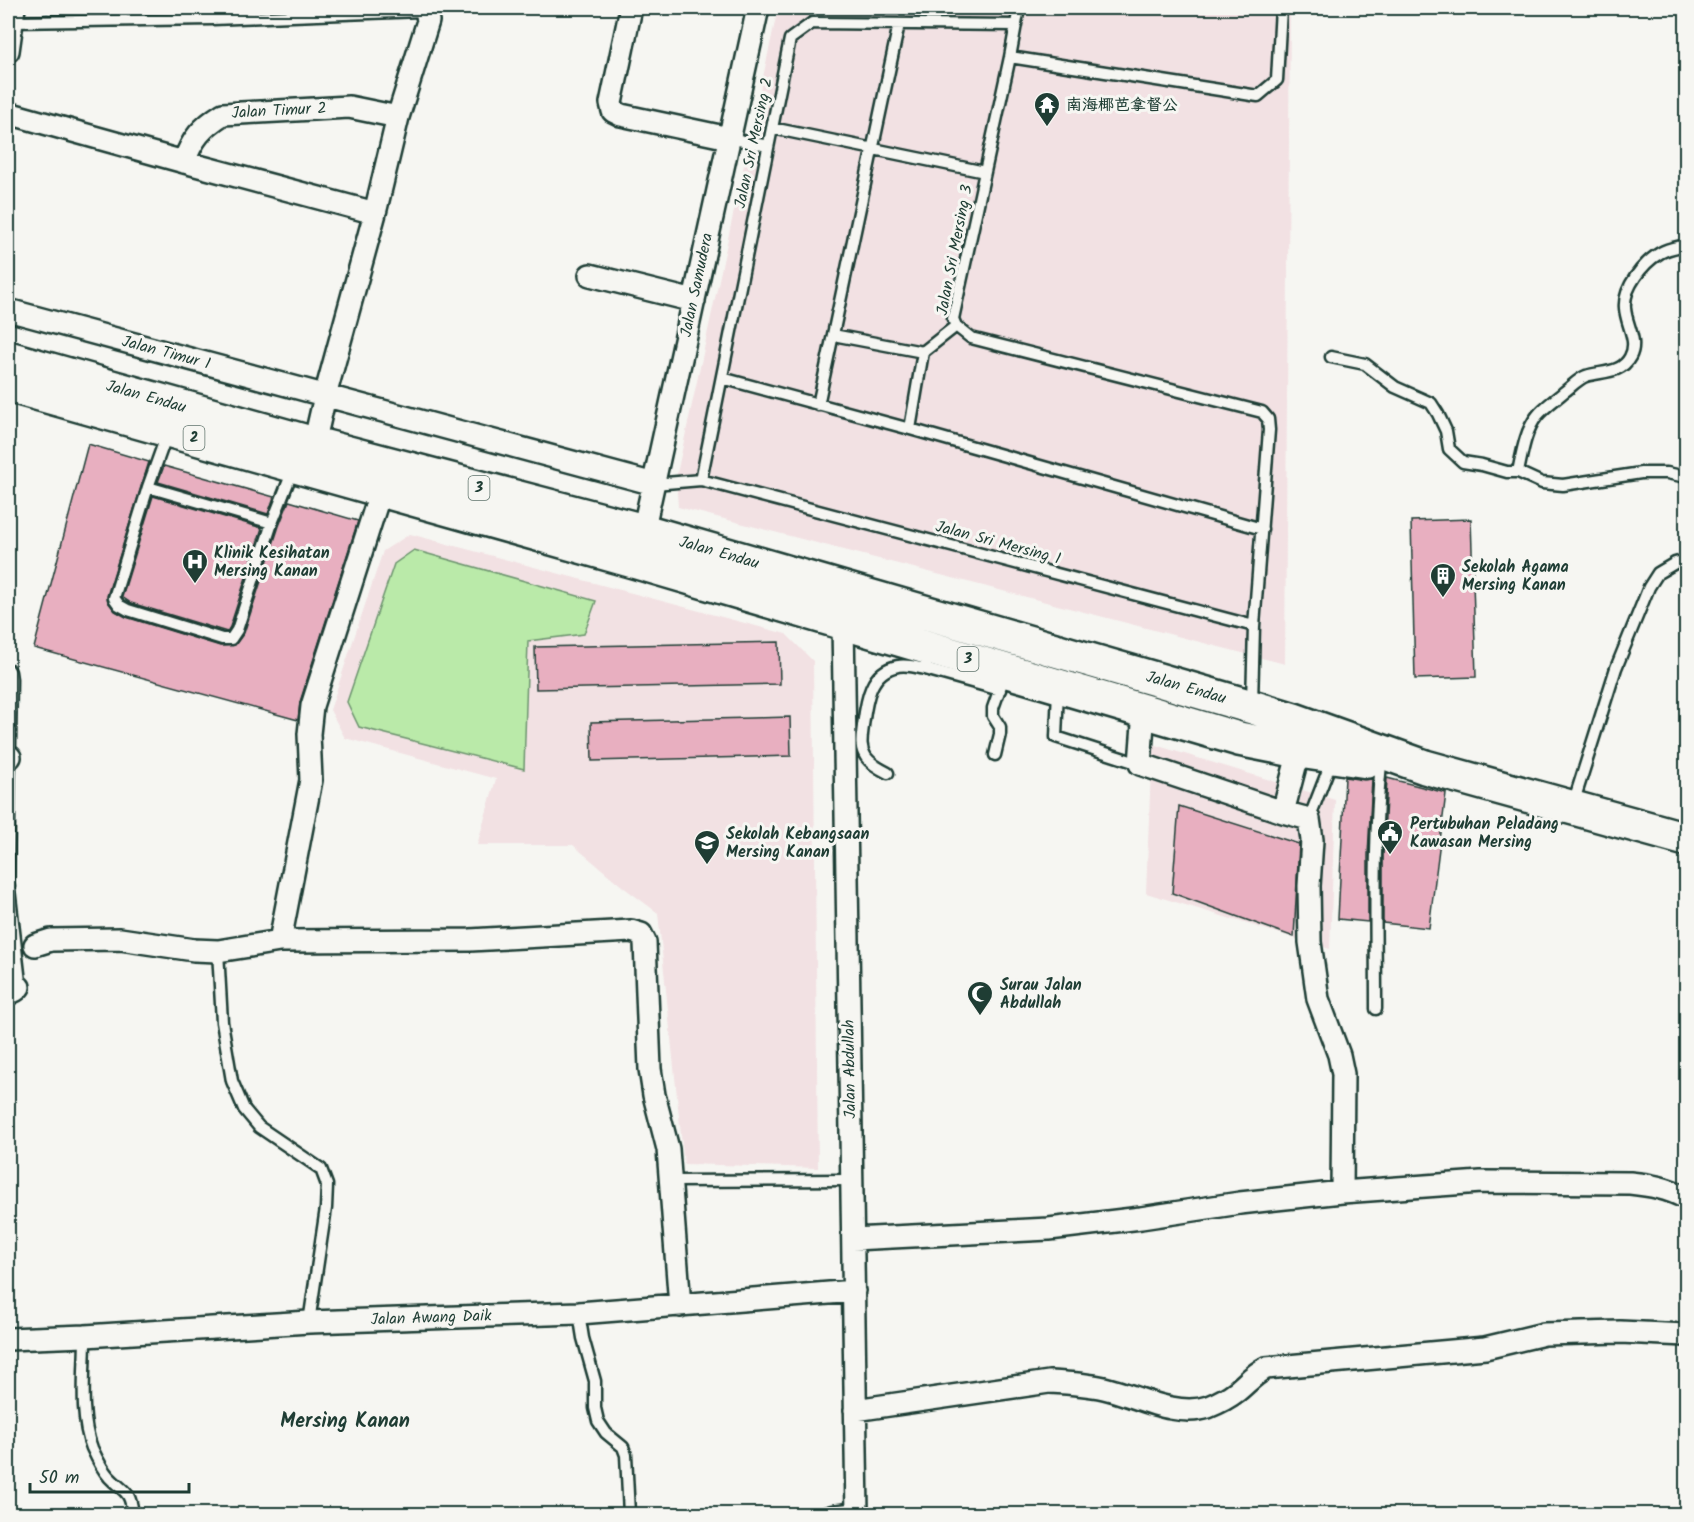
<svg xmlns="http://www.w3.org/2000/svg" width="1694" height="1522" font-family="Kalam,'LXGW WenKai TC',sans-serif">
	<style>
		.built { fill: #f2e1e3 }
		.green { fill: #baeaa9; stroke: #6c946e; stroke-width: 1.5 }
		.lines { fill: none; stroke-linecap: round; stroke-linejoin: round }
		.stream { stroke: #5b9898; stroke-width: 6 }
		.building { fill: #e8afc0; stroke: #1f3d34; stroke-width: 1.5 }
		.lane-casing { stroke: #1f3d34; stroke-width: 15 }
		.street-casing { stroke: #1f3d34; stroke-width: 26 }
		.highway-casing { stroke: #1f3d34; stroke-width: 38 }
		.lane { stroke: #f6f6f2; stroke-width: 10 }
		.street { stroke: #f6f6f2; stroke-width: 21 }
		.highway { stroke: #f6f6f2; stroke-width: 33 }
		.labels { text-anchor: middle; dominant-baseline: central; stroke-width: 6; stroke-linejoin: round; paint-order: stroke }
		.shield { fill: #f6f6f2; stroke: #60746d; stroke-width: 1.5 }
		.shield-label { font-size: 15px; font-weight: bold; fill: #1f3d34 }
		.poi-label { font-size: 16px; font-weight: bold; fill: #1f3d34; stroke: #f6f6f2; text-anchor: start }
		.street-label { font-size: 16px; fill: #1f3d34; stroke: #f6f6f2 }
		.quarter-label { font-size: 20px; font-weight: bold; fill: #1f3d34; stroke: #f6f6f2 }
	</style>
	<rect width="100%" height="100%" fill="#f6f6f2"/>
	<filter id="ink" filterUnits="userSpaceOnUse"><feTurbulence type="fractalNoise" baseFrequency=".0167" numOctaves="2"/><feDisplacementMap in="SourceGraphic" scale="12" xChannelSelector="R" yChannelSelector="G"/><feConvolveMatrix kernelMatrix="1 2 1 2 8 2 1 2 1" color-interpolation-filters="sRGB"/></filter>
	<g filter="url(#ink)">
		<path class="built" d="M 778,8 L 1290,8 L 1285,664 L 678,507 L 676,478 Z
			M 410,534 L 786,634 L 813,661 L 818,1168 L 684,1164 L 658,913 L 623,887 L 573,845 L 477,845 L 496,779 L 345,738 L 330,710 L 383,551 Z
			M 1152,744 L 1335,800 L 1330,949 L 1146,893 Z"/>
		<path class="green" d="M 414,550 L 596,601 L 584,634 L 528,641 L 524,769 L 359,727 L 347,702 L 394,564 Z"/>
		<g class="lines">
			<path class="stream" d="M 47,10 L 48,8"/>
		</g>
		<path class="building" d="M 88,444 L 149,462 L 107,596 L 108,602 L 115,611 L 126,617 L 220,646 L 235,645 L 244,633 L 279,526 L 289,501 L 358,521 L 300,702 L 298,720 L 34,648 Z
			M 164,466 L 274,497 L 268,514 L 158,482 Z
			M 153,496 L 262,528 L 230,627 L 227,632 L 131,603 L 122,597 Z
			M 1471,519 L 1476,677 L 1415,679 L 1411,521 Z
			M 779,642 L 780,684 L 536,689 L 535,647 Z
			M 790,717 L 791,756 L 592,761 L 591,722 Z
			M 1345,777 L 1364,780 L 1372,779 L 1368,855 L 1368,922 L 1338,919 Z
			M 1387,778 L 1446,793 L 1429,928 L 1383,923 L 1383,855 Z
			M 1179,806 L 1299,844 L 1294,937 L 1172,893 Z"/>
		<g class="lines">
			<defs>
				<path id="lane" d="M 1019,8 L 1010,57 L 953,319 L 956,326 L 971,338 L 1262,412 L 1268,419 L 1269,430 L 1254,626
					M 13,22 L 213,19 L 421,11 L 427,15
					M 1010,57 L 1258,96 L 1277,80 L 1281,8
					M 772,128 L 985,172
					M 729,138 L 768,146
					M 833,335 L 923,352 L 910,429
					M 923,352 L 956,326
					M 1331,357 L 1365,364 L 1395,387 L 1431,403 L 1438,414 L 1446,431 L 1449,449 L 1463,462 L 1482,465 L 1507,472 L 1518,472 L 1542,483 L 1563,485 L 1641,473 L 1667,473 L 1686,477
					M 722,378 L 910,429 L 1262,529
					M 818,405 L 899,24
					M 167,434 L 148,487 L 114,598 L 119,605 L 128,610 L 222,639 L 231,639 L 237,630 L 272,523 L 293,470
					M 1518,472 C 1522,454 1525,431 1537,416 C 1544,407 1555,400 1564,392 C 1571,387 1578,379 1586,376 C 1602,371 1621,374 1630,357 C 1639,341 1626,325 1625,308 C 1623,288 1643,263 1660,253 C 1668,248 1678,247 1686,245
					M 701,480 L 790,39 L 812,23 L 1016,25
					M 654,484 L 701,480 L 1254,626 L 1252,703
					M 148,487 L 272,523
					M 8,669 L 10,672 L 11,679 L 8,880 L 20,982 L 19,987
					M 925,669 L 1000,690
					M 1058,690 L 1056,737 L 1140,764
					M 995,755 L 1000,734 L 1000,727 L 993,716 L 993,708 L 1005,674
					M 888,773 C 880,769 871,764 866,757 C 859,747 862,736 863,726 C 866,703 869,671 898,666 C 906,664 917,667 925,669 L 930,651
					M 1573,804 L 1616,668 L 1649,587 L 1658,573 L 1675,563 L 1686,560
					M 1309,819 L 1332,760
					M 218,951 L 222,1022 L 232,1081 L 244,1109 L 259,1127 L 321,1169 L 327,1185 L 326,1208 L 309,1322
					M 1376,1009 C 1376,927 1373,845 1381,763
					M 671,1181 L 852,1180
					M 579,1313 L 583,1338 L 595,1381 L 595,1408 L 598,1421 L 606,1433 L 623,1447 L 626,1455 L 629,1514
					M 85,1336 C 85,1371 79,1416 92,1448 C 97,1459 102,1469 109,1477 C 124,1493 130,1489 133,1514
					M 822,1514 L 832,1511 L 857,1508"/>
				<path id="street" d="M 631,8 L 611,103 L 613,111 L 621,115 L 729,138
					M 8,51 L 14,8
					M 8,113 L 184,162 L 375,213
					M 184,162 C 192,139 202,127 223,114 L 349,107 L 398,117
					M 590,275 L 694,301
					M 8,310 L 654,484
					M 314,444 L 325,396 L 375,213 L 398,117 L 428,21 L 427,15
					M 641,541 L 758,8
					M 843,623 L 857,1514
					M 1144,711 L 1140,764 L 1283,812 L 1309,819 L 1312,840 L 1309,886 L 1310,942 L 1318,999 L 1339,1055 L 1343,1074 L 1342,1192
					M 8,758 L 10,757
					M 1283,812 L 1299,751 L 1297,740
					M 280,941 L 311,780 L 309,734 L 312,706 L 381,490
					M 35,945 L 51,940 L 120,939 L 194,950 L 218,951 L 280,941 L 470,940 L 631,931 L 641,934 L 645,942 L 650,1069 L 654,1095 L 668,1149 L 680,1306
					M 8,994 L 16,990 L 19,987
					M 853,1239 L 1049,1229 L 1141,1218 L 1240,1203 L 1342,1192 L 1481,1182 L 1630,1183 C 1650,1185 1668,1188 1686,1198
					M 8,1339 L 85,1336 L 309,1322 L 579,1313 L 854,1291
					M 855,1410 L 1049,1382 C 1067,1383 1086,1384 1104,1388 C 1135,1395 1176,1418 1208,1407 C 1218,1403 1228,1398 1237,1391 C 1247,1383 1254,1374 1266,1368 L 1485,1348 L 1544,1334 L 1620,1332 L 1686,1335"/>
				<path id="highway" d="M 8,358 L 314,444 L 644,531 L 1252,707 L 1294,720 L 1425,767 L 1686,839
					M 8,385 L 637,562 L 1239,739 L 1299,751 L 1367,761"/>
			</defs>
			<use href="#lane" class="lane-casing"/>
			<use href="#street" class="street-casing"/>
			<use href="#highway" class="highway-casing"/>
			<use href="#lane" class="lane"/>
			<use href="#street" class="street"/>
			<use href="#highway" class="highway"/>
		</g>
	</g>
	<defs>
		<symbol id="temple-pin" viewBox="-11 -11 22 30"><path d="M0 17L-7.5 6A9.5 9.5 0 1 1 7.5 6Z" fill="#1f3d34" stroke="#f6f6f2"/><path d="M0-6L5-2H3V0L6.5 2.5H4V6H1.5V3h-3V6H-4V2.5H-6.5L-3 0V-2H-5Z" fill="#fff"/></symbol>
		<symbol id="hospital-pin" viewBox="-11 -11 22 30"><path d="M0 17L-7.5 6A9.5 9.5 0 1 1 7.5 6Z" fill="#1f3d34" stroke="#f6f6f2"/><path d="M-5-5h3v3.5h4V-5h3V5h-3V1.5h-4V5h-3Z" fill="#fff"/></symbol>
		<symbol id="building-pin" viewBox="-11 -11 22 30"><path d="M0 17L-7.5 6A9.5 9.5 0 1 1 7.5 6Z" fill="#1f3d34" stroke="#f6f6f2"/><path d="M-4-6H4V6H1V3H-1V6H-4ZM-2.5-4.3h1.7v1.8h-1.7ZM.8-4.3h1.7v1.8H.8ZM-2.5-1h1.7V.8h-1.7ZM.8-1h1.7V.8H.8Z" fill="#fff"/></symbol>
		<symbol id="civic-pin" viewBox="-11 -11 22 30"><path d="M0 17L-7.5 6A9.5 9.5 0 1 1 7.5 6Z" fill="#1f3d34" stroke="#f6f6f2"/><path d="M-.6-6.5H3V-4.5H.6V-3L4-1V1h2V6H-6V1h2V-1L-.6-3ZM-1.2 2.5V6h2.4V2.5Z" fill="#fff"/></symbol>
		<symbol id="school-pin" viewBox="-11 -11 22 30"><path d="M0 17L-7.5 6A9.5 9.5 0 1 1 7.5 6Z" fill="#1f3d34" stroke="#f6f6f2"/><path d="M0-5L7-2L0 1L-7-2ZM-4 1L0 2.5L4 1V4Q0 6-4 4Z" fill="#fff"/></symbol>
		<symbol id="mosque-pin" viewBox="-11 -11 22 30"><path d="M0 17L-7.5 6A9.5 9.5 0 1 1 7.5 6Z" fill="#1f3d34" stroke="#f6f6f2"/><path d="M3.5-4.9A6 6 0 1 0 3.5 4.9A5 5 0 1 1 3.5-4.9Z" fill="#fff"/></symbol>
	</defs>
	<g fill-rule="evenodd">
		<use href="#temple-pin" x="1032" y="90" width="30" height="40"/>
		<use href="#hospital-pin" x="180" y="547" width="30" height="40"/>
		<use href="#building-pin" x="1428" y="561" width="30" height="40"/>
		<use href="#civic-pin" x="1375" y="818" width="30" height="40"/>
		<use href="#school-pin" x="692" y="828" width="30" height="40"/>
		<use href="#mosque-pin" x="965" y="979" width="30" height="40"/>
	</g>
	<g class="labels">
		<g class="shield">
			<rect x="183.5" y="426" width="21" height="24" rx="4.5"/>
			<rect x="468.5" y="476" width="21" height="24" rx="4.5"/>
			<rect x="957.5" y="647" width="21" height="24" rx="4.5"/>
		</g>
		<g class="shield-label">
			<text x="194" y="438">2</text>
			<text x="479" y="488">3</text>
			<text x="968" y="659">3</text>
		</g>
		<g class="poi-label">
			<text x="1066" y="105">南海椰芭拿督公</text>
			<text x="214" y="553">Klinik Kesihatan<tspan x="214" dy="18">Mersing Kanan</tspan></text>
			<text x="1462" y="567">Sekolah Agama<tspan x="1462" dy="18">Mersing Kanan</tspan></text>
			<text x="1410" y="824">Pertubuhan Peladang<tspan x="1410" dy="18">Kawasan Mersing</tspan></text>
			<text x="726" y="834">Sekolah Kebangsaan<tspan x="726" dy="18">Mersing Kanan</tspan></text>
			<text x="1000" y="985">Surau Jalan<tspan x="1000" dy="18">Abdullah</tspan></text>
		</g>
		<g class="street-label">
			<text transform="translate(279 111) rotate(-3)">Jalan Timur 2</text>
			<text transform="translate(754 143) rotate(-78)">Jalan Sri Mersing 2</text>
			<text transform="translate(955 250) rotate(-79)">Jalan Sri Mersing 3</text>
			<text transform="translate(697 285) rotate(-78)">Jalan Samudera</text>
			<text transform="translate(166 353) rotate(15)">Jalan Timur 1</text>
			<text transform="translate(146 397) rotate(16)">Jalan Endau</text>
			<text transform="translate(998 543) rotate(15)">Jalan Sri Mersing 1</text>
			<text transform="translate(719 553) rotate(16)">Jalan Endau</text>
			<text transform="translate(1186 688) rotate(16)">Jalan Endau</text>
			<text transform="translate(850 1069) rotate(-91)">Jalan Abdullah</text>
			<text transform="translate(431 1318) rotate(-2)">Jalan Awang Daik</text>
		</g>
		<g class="quarter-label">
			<text x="345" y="1422">Mersing Kanan</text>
		</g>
	</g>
	<rect width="1694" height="1522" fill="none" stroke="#f6f6f2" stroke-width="30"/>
	<rect x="15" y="15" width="1664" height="1492" fill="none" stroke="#1f3d34" stroke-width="2" filter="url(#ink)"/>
	<path d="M30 1483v9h159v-9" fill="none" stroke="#1f3d34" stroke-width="3"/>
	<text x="39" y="1483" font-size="18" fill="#1f3d34" stroke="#f6f6f2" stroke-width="4.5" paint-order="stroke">50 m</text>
</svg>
